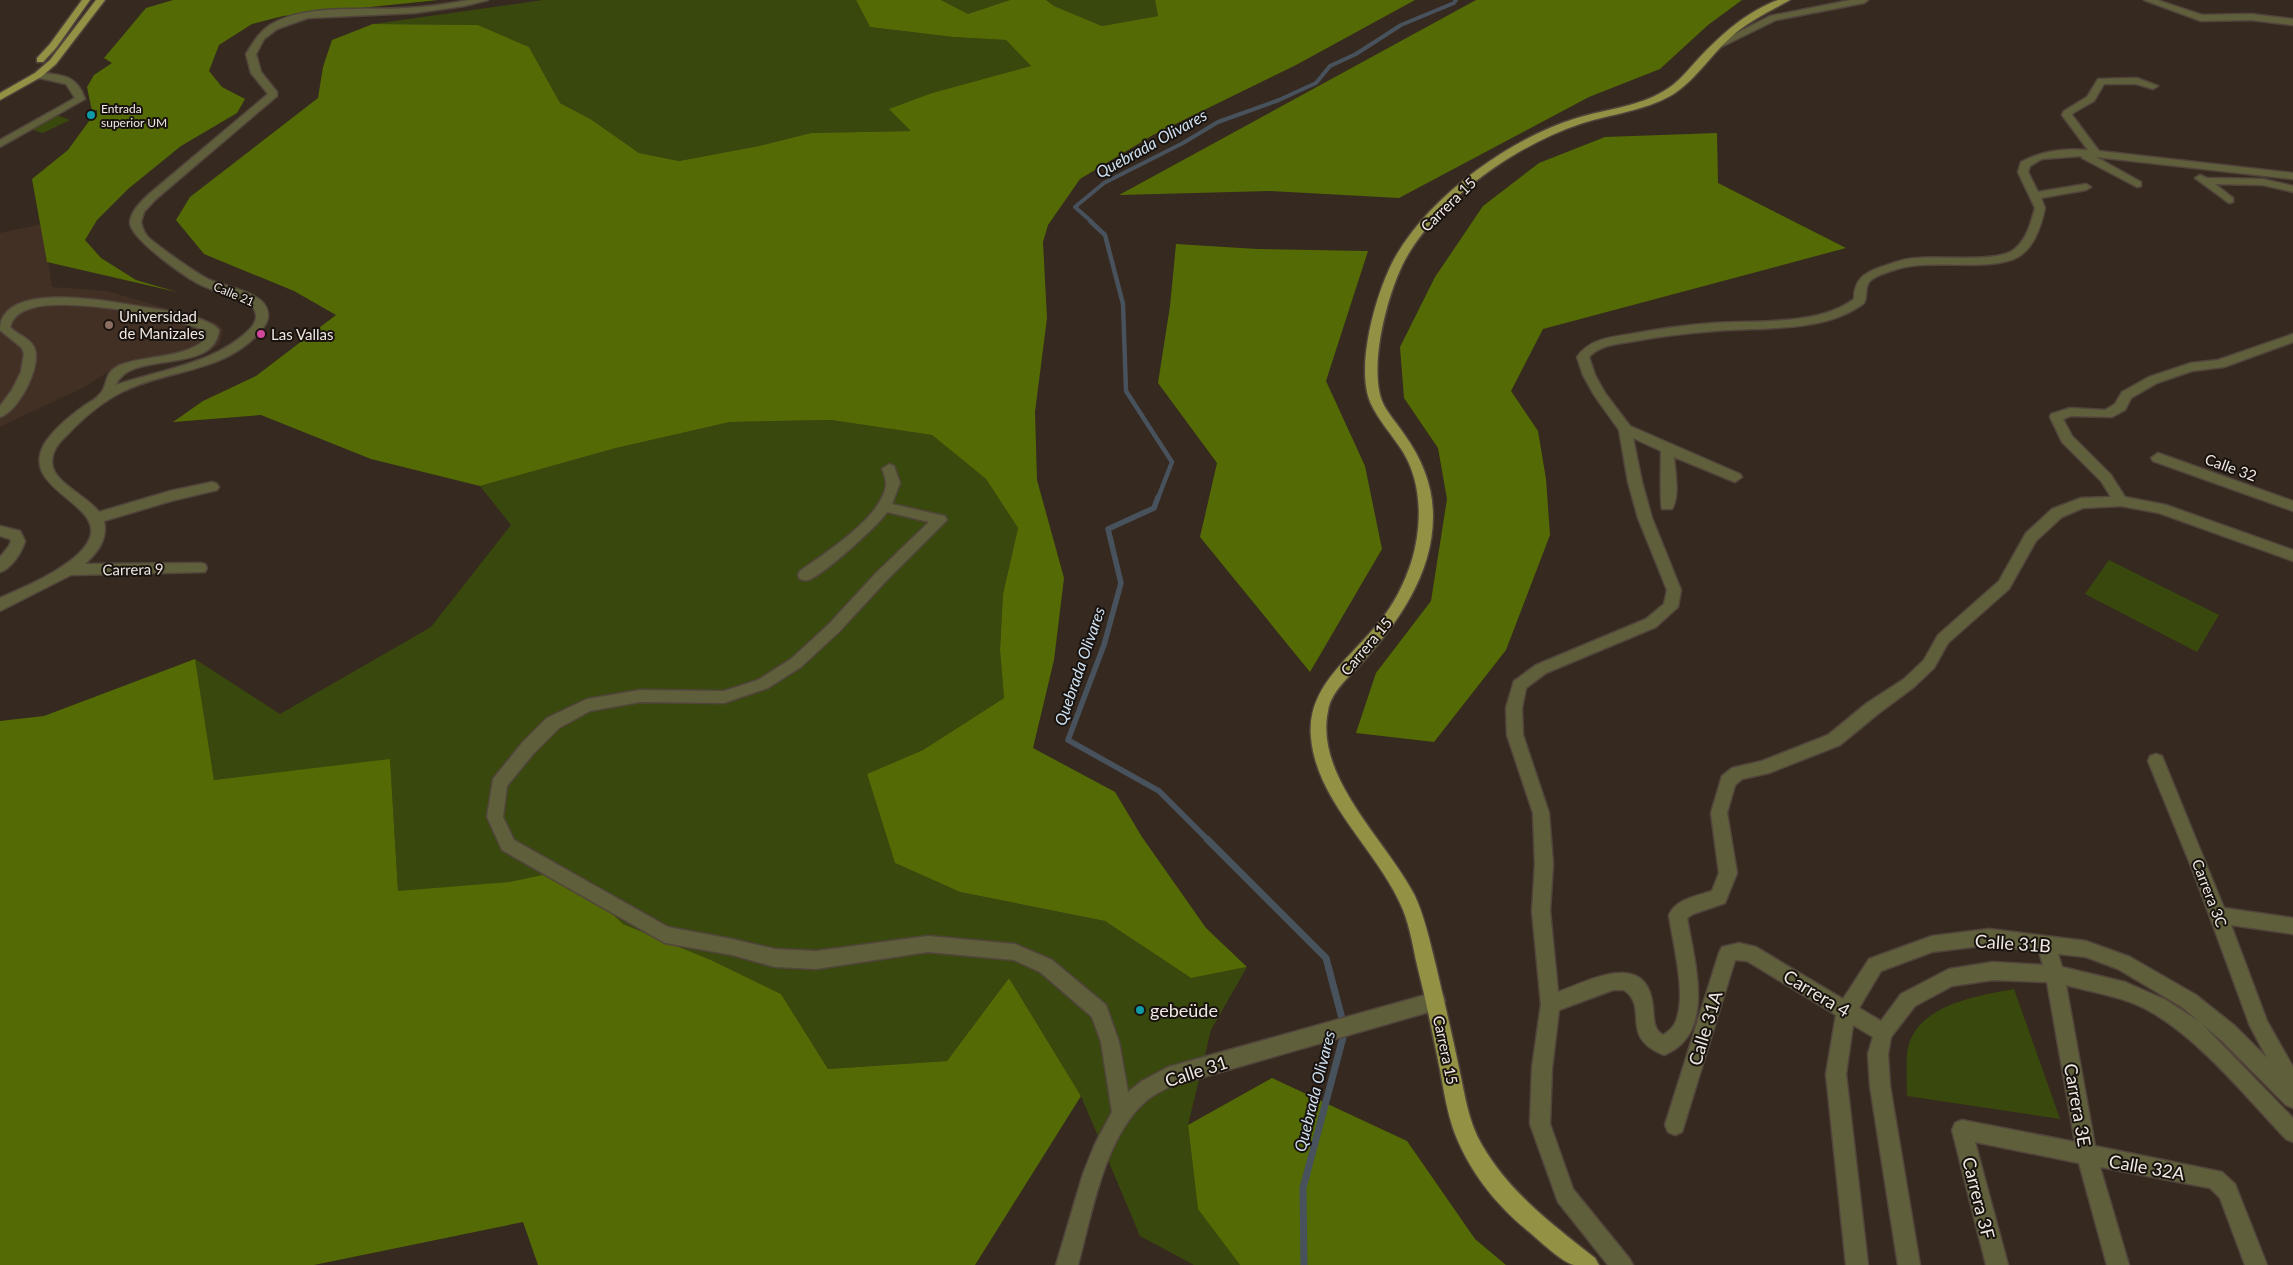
<svg xmlns="http://www.w3.org/2000/svg" width="2293" height="1265" font-family="Lato,sans-serif">
	<style>
		.built { fill: #433024 }
		.green { fill: #39480d }
		.forest { fill: #546a05 }
		.lines { fill: none; stroke-linecap: round; stroke-linejoin: round }
		.stream-far3 { stroke: #48525c; stroke-width: 4 }
		.stream-far2 { stroke: #48525c; stroke-width: 4.5 }
		.stream-far1 { stroke: #48525c; stroke-width: 5.5 }
		.stream { stroke: #48525c; stroke-width: 7 }
		.minor-casing { stroke: #50443b; stroke-width: 3 }
		.major-casing { stroke: #50443b; stroke-width: 3 }
		.minor { fill: #605f3c; fill-rule: evenodd }
		.major { fill: #939144; fill-rule: evenodd }
		.culture-dot { fill: #0f9aa8; stroke: #19130f; stroke-width: 2 }
		.education-dot { fill: #8d6e63; stroke: #19130f; stroke-width: 2 }
		.hotel-dot { fill: #d1479c; stroke: #19130f; stroke-width: 2 }
		.labels { text-anchor: middle; dominant-baseline: central; stroke-width: 4; stroke-linejoin: round; paint-order: stroke }
		.far-poi-label { font-size: 12px; fill: #f0e7e1; stroke: #19130f; text-anchor: start }
		.far-street-label { font-size: 12px; fill: #f0e7e1; stroke: #19130f }
		.street-label { font-size: 15px; fill: #f0e7e1; stroke: #19130f }
		.poi-label { font-size: 15px; fill: #f0e7e1; stroke: #19130f; text-anchor: start }
		.water-label { font-size: 16px; font-style: italic; fill: #cee0f0; stroke: #19130f }
		.near-street-label { font-size: 18px; fill: #f0e7e1; stroke: #19130f }
		.near-poi-label { font-size: 18px; fill: #f0e7e1; stroke: #19130f; text-anchor: start }
	</style>
	<rect width="100%" height="100%" fill="#362920"/>
	<path class="built" d="M 42,224 L 52,287 L 107,291 L 216,323 L 221,327 L 223,332 L 219,344 L 208,352 L 190,359 L 151,363 L 131,369 L 121,364 L 86,386 L 0,427 L 0,233 Z"/>
	<path class="green" d="M 543,0 L 856,0 L 870,27 L 953,37 L 1006,40 L 1031,66 L 932,93 L 890,109 L 912,131 L 811,133 L 759,146 L 679,161 L 639,153 L 592,120 L 560,103 L 529,47 L 478,25 L 373,24 Z
		M 941,0 L 1010,0 L 968,14 Z
		M 1046,0 L 1155,0 L 1158,16 L 1102,26 L 1054,6 Z
		M 57,115 L 70,120 L 43,133 L 30,129 Z
		M 831,420 L 932,435 L 986,479 L 1018,528 L 1003,594 L 1000,650 L 1004,698 L 923,750 L 867,774 L 895,863 L 960,892 L 1105,921 L 1191,978 L 1247,967 L 1211,1030 L 1188,1125 L 1198,1208 L 1240,1265 L 1194,1265 L 1140,1236 L 1081,1096 L 1009,978 L 947,1061 L 828,1069 L 781,994 L 711,960 L 623,924 L 567,871 L 509,882 L 398,892 L 390,760 L 214,780 L 195,659 L 280,714 L 431,627 L 511,525 L 480,486 L 616,448 L 730,422 Z
		M 2109,560 L 2219,615 L 2197,652 L 2085,594 Z
		M 2014,989 L 2060,1119 L 1907,1096 C 1907,1082 1906,1067 1907,1053 C 1913,1005 1977,996 2014,989 Z"/>
	<path class="forest" d="M 173,0 L 438,0 L 283,16 L 252,24 L 219,45 L 209,71 L 222,87 L 245,99 L 237,113 L 181,146 L 128,189 L 97,220 L 85,240 L 101,258 L 136,280 L 177,292 L 47,262 L 32,179 L 68,150 L 92,117 L 97,116 L 97,110 L 92,111 L 87,87 L 94,75 L 112,63 L 104,58 L 146,8 Z
		M 856,0 L 941,0 L 968,14 L 1010,0 L 1046,0 L 1054,6 L 1102,26 L 1158,16 L 1155,0 L 1415,0 L 1296,65 L 1153,135 L 1080,179 L 1048,225 L 1043,242 L 1047,318 L 1035,412 L 1037,480 L 1064,578 L 1054,660 L 1033,748 L 1115,792 L 1142,837 L 1206,928 L 1247,967 L 1191,978 L 1105,921 L 960,892 L 895,863 L 867,774 L 923,750 L 1004,698 L 1000,650 L 1003,594 L 1018,528 L 986,479 L 932,435 L 831,420 L 730,422 L 616,448 L 480,486 L 371,459 L 261,415 L 173,422 L 203,401 L 256,376 L 336,315 L 294,291 L 204,254 L 176,220 L 190,197 L 318,98 L 323,67 L 332,40 L 373,24 L 478,25 L 529,47 L 560,103 L 592,120 L 639,153 L 679,161 L 759,146 L 811,133 L 911,131 L 889,109 L 932,93 L 1031,66 L 1006,40 L 953,37 L 870,27 Z
		M 1476,0 L 1742,0 L 1708,25 L 1660,69 L 1589,97 L 1399,198 L 1270,191 L 1119,195 Z
		M 1717,133 L 1718,183 L 1846,248 L 1543,329 L 1511,391 L 1538,431 L 1546,479 L 1550,535 L 1506,650 L 1434,742 L 1356,733 L 1376,673 L 1431,601 L 1447,499 L 1438,448 L 1404,398 L 1400,347 L 1435,277 L 1483,206 L 1539,163 L 1605,137 Z
		M 1176,244 L 1257,249 L 1368,251 L 1326,381 L 1365,466 L 1382,549 L 1310,672 L 1200,537 L 1217,463 L 1158,383 L 1170,306 Z
		M 195,659 L 214,780 L 390,759 L 398,891 L 509,882 L 567,870 L 623,924 L 711,960 L 781,994 L 828,1069 L 947,1061 L 1009,978 L 1081,1096 L 975,1265 L 538,1265 L 523,1222 L 314,1265 L 0,1265 L 0,721 L 44,716 Z
		M 1272,1078 L 1407,1141 L 1475,1239 L 1506,1265 L 1240,1265 L 1198,1209 L 1188,1125 Z"/>
	<g class="lines">
		<path class="stream-far3" d="M 1092,222 L 1075,207 L 1104,183 L 1183,143 L 1218,122 L 1279,100 L 1316,83 L 1330,66 L 1356,54 L 1401,25 L 1454,3 L 1456,0"/>
		<path class="stream-far2" d="M 1090,221 L 1105,235 L 1123,304 L 1126,391 L 1172,462 L 1158,498"/>
		<path class="stream-far1" d="M 1158,497 L 1154,508 L 1108,529 L 1121,583 L 1104,645 L 1068,740 L 1159,791 L 1208,840"/>
		<path class="stream" d="M 1207,839 L 1326,958 L 1345,1030 L 1303,1188 L 1304,1265"/>
		<defs>
			<path id="minor" d="M 469,0 L 488,0 L 464,6 L 415,13 L 308,18 L 277,29 L 264,39 L 256,54 L 261,72 L 277,92 L 277,96 L 156,199 L 144,212 L 141,222 C 142,227 144,232 147,236 C 156,245 193,271 206,278 C 222,287 267,291 268,314 C 269,322 263,328 258,334 C 222,373 169,369 124,391 C 103,401 83,418 67,435 C 58,443 49,455 53,468 C 59,485 88,497 99,512 L 170,491 L 212,482 L 217,484 L 219,487 L 217,490 L 171,501 L 104,521 C 108,539 98,552 85,564 L 200,563 L 205,564 L 207,568 L 205,572 L 71,575 L 0,611 L 0,598 C 24,587 49,577 70,561 C 140,507 12,497 45,443 C 55,428 70,416 84,406 C 88,403 95,400 99,395 C 110,385 101,372 123,364 C 150,355 185,358 206,339 L 207,332 C 175,315 66,297 32,308 C 21,311 13,316 10,327 C 17,335 29,337 34,347 C 43,365 18,412 0,417 L 0,406 L 12,390 L 21,372 L 24,354 L 22,348 L 0,330 C 0,279 113,302 143,307 C 161,310 208,316 219,330 C 214,376 130,349 116,385 C 162,369 216,364 251,328 C 259,319 257,309 248,302 C 232,296 212,291 197,283 C 183,275 131,239 130,223 C 130,212 141,202 148,195 L 268,94 L 251,73 L 246,54 C 253,43 259,32 270,25 C 306,3 364,11 405,8 C 427,7 448,4 469,0 Z
				M 1851,0 L 1868,0 L 1864,3 L 1776,20 L 1719,48 L 1711,46 L 1770,16 Z
				M 2144,0 L 2157,0 L 2202,15 L 2251,14 L 2293,19 L 2293,25 L 2251,20 L 2201,21 Z
				M 38,72 C 61,76 76,73 85,99 L 0,147 L 0,140 L 75,98 L 66,84 L 35,77 L 33,75 Z
				M 2137,78 L 2158,86 L 2153,89 L 2136,84 L 2104,84 L 2094,101 L 2073,113 L 2072,115 L 2099,151 L 2293,173 L 2293,179 L 2096,157 L 2141,182 L 2141,186 L 2137,187 L 2082,158 L 2081,156 L 2042,159 L 2030,166 L 2028,172 L 2038,192 L 2086,184 L 2091,187 L 2086,190 L 2041,198 L 2045,208 C 2041,225 2035,247 2018,257 C 1988,273 1931,257 1894,270 C 1886,273 1876,275 1870,281 C 1864,287 1868,296 1864,303 C 1825,333 1763,327 1715,331 C 1688,333 1662,336 1635,341 C 1619,344 1601,344 1589,357 L 1595,375 L 1605,393 L 1630,426 L 1740,474 L 1742,477 L 1735,482 L 1730,480 L 1674,457 C 1675,472 1680,496 1672,509 L 1662,509 C 1660,506 1661,461 1661,451 L 1633,438 L 1642,482 L 1652,518 L 1681,590 L 1678,607 L 1656,627 L 1546,673 L 1526,688 L 1522,708 L 1523,735 L 1549,813 L 1553,864 L 1550,911 L 1558,992 C 1591,980 1648,949 1653,1008 C 1654,1019 1653,1029 1663,1035 C 1668,1032 1674,1027 1676,1021 C 1687,994 1673,944 1669,915 C 1676,899 1697,896 1712,891 L 1719,873 L 1711,813 L 1722,776 L 1732,768 L 1762,761 L 1828,735 L 1867,703 L 1904,679 L 1924,660 L 1938,635 L 1999,581 L 2026,533 L 2052,509 L 2081,498 L 2111,497 L 2101,481 L 2062,442 L 2050,417 L 2051,414 L 2070,408 L 2105,410 L 2115,404 L 2122,392 L 2149,377 L 2191,363 L 2218,360 L 2293,334 L 2293,342 L 2224,367 L 2192,371 L 2157,383 L 2131,398 L 2125,410 L 2112,417 L 2071,416 L 2063,419 L 2072,436 L 2111,475 L 2125,497 L 2166,505 L 2293,550 L 2293,561 L 2159,513 L 2121,506 L 2083,508 L 2062,517 L 2036,541 L 2009,589 L 1948,643 L 1934,668 L 1914,687 L 1879,713 L 1840,745 L 1769,773 L 1742,779 L 1735,785 L 1727,813 L 1737,873 L 1725,903 L 1693,914 L 1687,918 C 1694,961 1717,1034 1664,1055 C 1618,1037 1650,1008 1624,990 L 1613,990 L 1559,1010 L 1552,1068 L 1550,1124 L 1573,1189 L 1629,1258 L 1633,1265 L 1608,1265 L 1558,1202 L 1530,1124 L 1532,1068 L 1541,1004 L 1532,911 L 1535,864 L 1534,839 L 1533,813 L 1507,735 L 1506,708 L 1514,681 L 1536,665 L 1646,619 L 1664,604 L 1667,590 L 1638,518 L 1628,482 L 1619,430 L 1594,395 L 1583,375 L 1577,357 C 1589,339 1611,337 1631,334 C 1658,329 1686,325 1714,323 C 1756,320 1819,326 1854,299 C 1854,280 1864,273 1881,267 C 1893,263 1905,258 1918,258 C 1940,256 1994,262 2012,251 C 2026,242 2031,223 2035,208 L 2018,172 L 2021,162 C 2041,151 2065,148 2088,150 L 2062,115 L 2064,111 L 2087,97 L 2098,79 Z
				M 2200,175 L 2207,178 L 2263,179 L 2293,186 L 2293,192 L 2263,185 L 2215,184 L 2233,198 L 2233,202 L 2229,203 L 2195,178 Z
				M 2158,453 L 2293,501 L 2293,511 L 2153,461 L 2151,458 Z
				M 889,464 L 894,466 L 900,483 L 892,504 L 940,515 L 945,516 L 947,520 L 886,581 L 839,632 L 801,667 L 768,688 L 724,703 L 640,702 L 590,711 L 559,728 L 534,753 L 507,786 L 503,817 L 514,840 L 668,927 L 732,939 L 775,949 L 816,951 L 928,936 L 1015,944 L 1052,960 L 1106,1005 L 1119,1042 L 1128,1092 L 1142,1081 L 1168,1067 L 1436,992 L 1443,995 L 1445,1001 L 1443,1007 L 1436,1010 L 1172,1086 C 1163,1090 1153,1095 1146,1101 C 1104,1138 1092,1213 1078,1265 L 1056,1265 L 1083,1174 L 1095,1144 L 1112,1112 L 1101,1042 L 1092,1017 L 1040,972 L 1014,960 L 928,952 L 816,969 L 775,967 L 732,955 L 665,943 L 502,850 L 487,817 L 493,779 L 522,743 L 547,718 L 587,699 L 640,690 L 724,691 L 758,680 L 791,659 L 829,624 L 876,573 L 929,522 L 887,512 C 878,526 822,576 808,580 C 804,581 804,580 800,579 L 798,575 L 800,571 C 825,553 883,517 886,484 C 886,479 884,474 882,469 Z
				M 0,526 L 20,531 L 25,541 C 22,552 11,569 0,572 L 0,557 L 9,546 L 11,541 L 10,539 L 0,536 Z
				M 2156,754 L 2162,756 L 2164,761 L 2224,908 L 2293,918 L 2293,934 L 2231,925 L 2267,1021 L 2293,1067 L 2293,1108 L 2286,1105 L 2221,1040 L 2182,1007 L 2118,969 L 2086,957 L 2058,954 L 2062,967 L 2125,982 L 2166,1000 L 2200,1022 L 2293,1118 L 2293,1142 L 2286,1139 C 2247,1098 2202,1042 2153,1013 C 2127,997 2095,993 2066,985 L 2095,1146 L 2222,1172 L 2235,1184 L 2267,1265 L 2245,1265 L 2220,1198 L 2210,1188 L 2100,1167 L 2129,1265 L 2107,1265 L 2079,1163 L 1975,1142 L 2008,1265 L 1986,1265 L 1952,1130 L 1955,1123 L 1962,1120 L 2075,1142 L 2047,982 L 1993,980 L 1952,986 L 1915,1006 L 1891,1037 L 1888,1054 L 1890,1086 L 1920,1265 L 1898,1265 L 1870,1086 L 1868,1054 L 1873,1037 L 1853,1025 L 1846,1074 L 1868,1265 L 1846,1265 L 1826,1074 L 1836,1015 L 1747,961 L 1735,960 L 1682,1132 L 1675,1135 L 1668,1132 L 1665,1125 L 1719,953 L 1722,947 L 1739,943 L 1756,947 L 1843,999 L 1869,959 L 1932,936 L 1989,929 L 2086,941 L 2130,957 L 2196,995 L 2235,1026 L 2267,1058 L 2250,1026 L 2193,871 L 2148,761 L 2150,756 ZM 1989,945 L 2039,952 L 2043,965 L 1993,962 L 1949,969 L 1901,994 L 1881,1021 L 1859,1008 L 1881,971 L 1932,952 Z"/>
			<path id="major" d="M 82,0 L 90,0 L 56,48 L 43,62 L 37,62 L 37,58 L 50,44 Z
				M 96,0 L 105,0 L 56,64 L 41,77 L 0,100 L 0,93 L 35,73 L 50,60 Z
				M 1778,0 L 1790,0 C 1769,12 1748,21 1730,38 C 1710,56 1695,81 1672,95 C 1644,111 1611,114 1580,124 C 1517,145 1444,196 1409,253 C 1389,285 1368,364 1382,401 C 1387,413 1397,423 1404,434 C 1422,459 1433,486 1433,516 C 1433,575 1397,624 1360,665 C 1348,678 1331,692 1328,711 C 1314,777 1387,841 1415,896 C 1425,918 1430,942 1436,966 C 1444,1000 1452,1034 1459,1068 C 1465,1095 1468,1121 1482,1145 C 1510,1193 1552,1224 1595,1258 L 1599,1265 C 1591,1265 1581,1265 1574,1265 C 1561,1262 1539,1240 1528,1231 C 1496,1205 1470,1172 1455,1134 C 1447,1113 1444,1091 1440,1070 C 1433,1035 1426,1000 1417,965 C 1413,947 1410,927 1403,910 C 1379,851 1316,802 1311,737 C 1306,686 1352,657 1380,621 C 1394,604 1404,584 1411,563 C 1422,528 1423,485 1403,452 C 1393,436 1379,421 1371,404 C 1354,368 1377,287 1397,254 C 1433,194 1511,138 1577,118 C 1606,109 1637,107 1664,91 C 1678,83 1688,70 1699,58 C 1722,34 1746,12 1778,0 Z"/>
		</defs>
		<use href="#minor" class="minor-casing"/>
		<use href="#major" class="major-casing"/>
		<use href="#minor" class="minor"/>
		<use href="#major" class="major"/>
	</g>
	<g class="culture-dot">
		<circle cx="91" cy="115" r="5"/>
		<circle cx="1140" cy="1010" r="5"/>
	</g>
	<circle class="education-dot" cx="109" cy="325" r="5"/>
	<circle class="hotel-dot" cx="261" cy="334" r="5"/>
	<g class="labels">
		<g class="far-poi-label">
			<text x="101" y="108">Entrada<tspan x="101" dy="14">superior UM</tspan></text>
		</g>
		<g class="far-street-label">
			<text transform="translate(234 294) rotate(23)">Calle 21</text>
		</g>
		<g class="street-label">
			<text transform="translate(1448 204) rotate(-44)">Carrera 15</text>
			<text transform="translate(2231 467) rotate(20)">Calle 32</text>
			<text transform="translate(133 569) rotate(-1)">Carrera 9</text>
			<text transform="translate(1366 646) rotate(-50)">Carrera 15</text>
			<text transform="translate(2210 893) rotate(69)">Carrera 3C</text>
			<text transform="translate(1446 1050) rotate(78)">Carrera 15</text>
		</g>
		<g class="poi-label">
			<text x="119" y="316">Universidad<tspan x="119" dy="17">de Manizales</tspan></text>
			<text x="271" y="334">Las Vallas</text>
		</g>
		<g class="water-label">
			<text transform="translate(1151 143) rotate(-29)">Quebrada Olivares</text>
			<text transform="translate(1079 666) rotate(-71)">Quebrada Olivares</text>
			<text transform="translate(1314 1091) rotate(-76)">Quebrada Olivares</text>
		</g>
		<g class="near-street-label">
			<text transform="translate(2013 943) rotate(4)">Calle 31B</text>
			<text transform="translate(1817 993) rotate(31)">Carrera 4</text>
			<text transform="translate(1705 1028) rotate(-73)">Calle 31A</text>
			<text transform="translate(1196 1071) rotate(-18)">Calle 31</text>
			<text transform="translate(2078 1105) rotate(80)">Carrera 3E</text>
			<text transform="translate(2147 1167) rotate(10)">Calle 32A</text>
			<text transform="translate(1979 1198) rotate(76)">Carrera 3F</text>
		</g>
		<g class="near-poi-label">
			<text x="1150" y="1010">gebeüde</text>
		</g>
	</g>
</svg>
